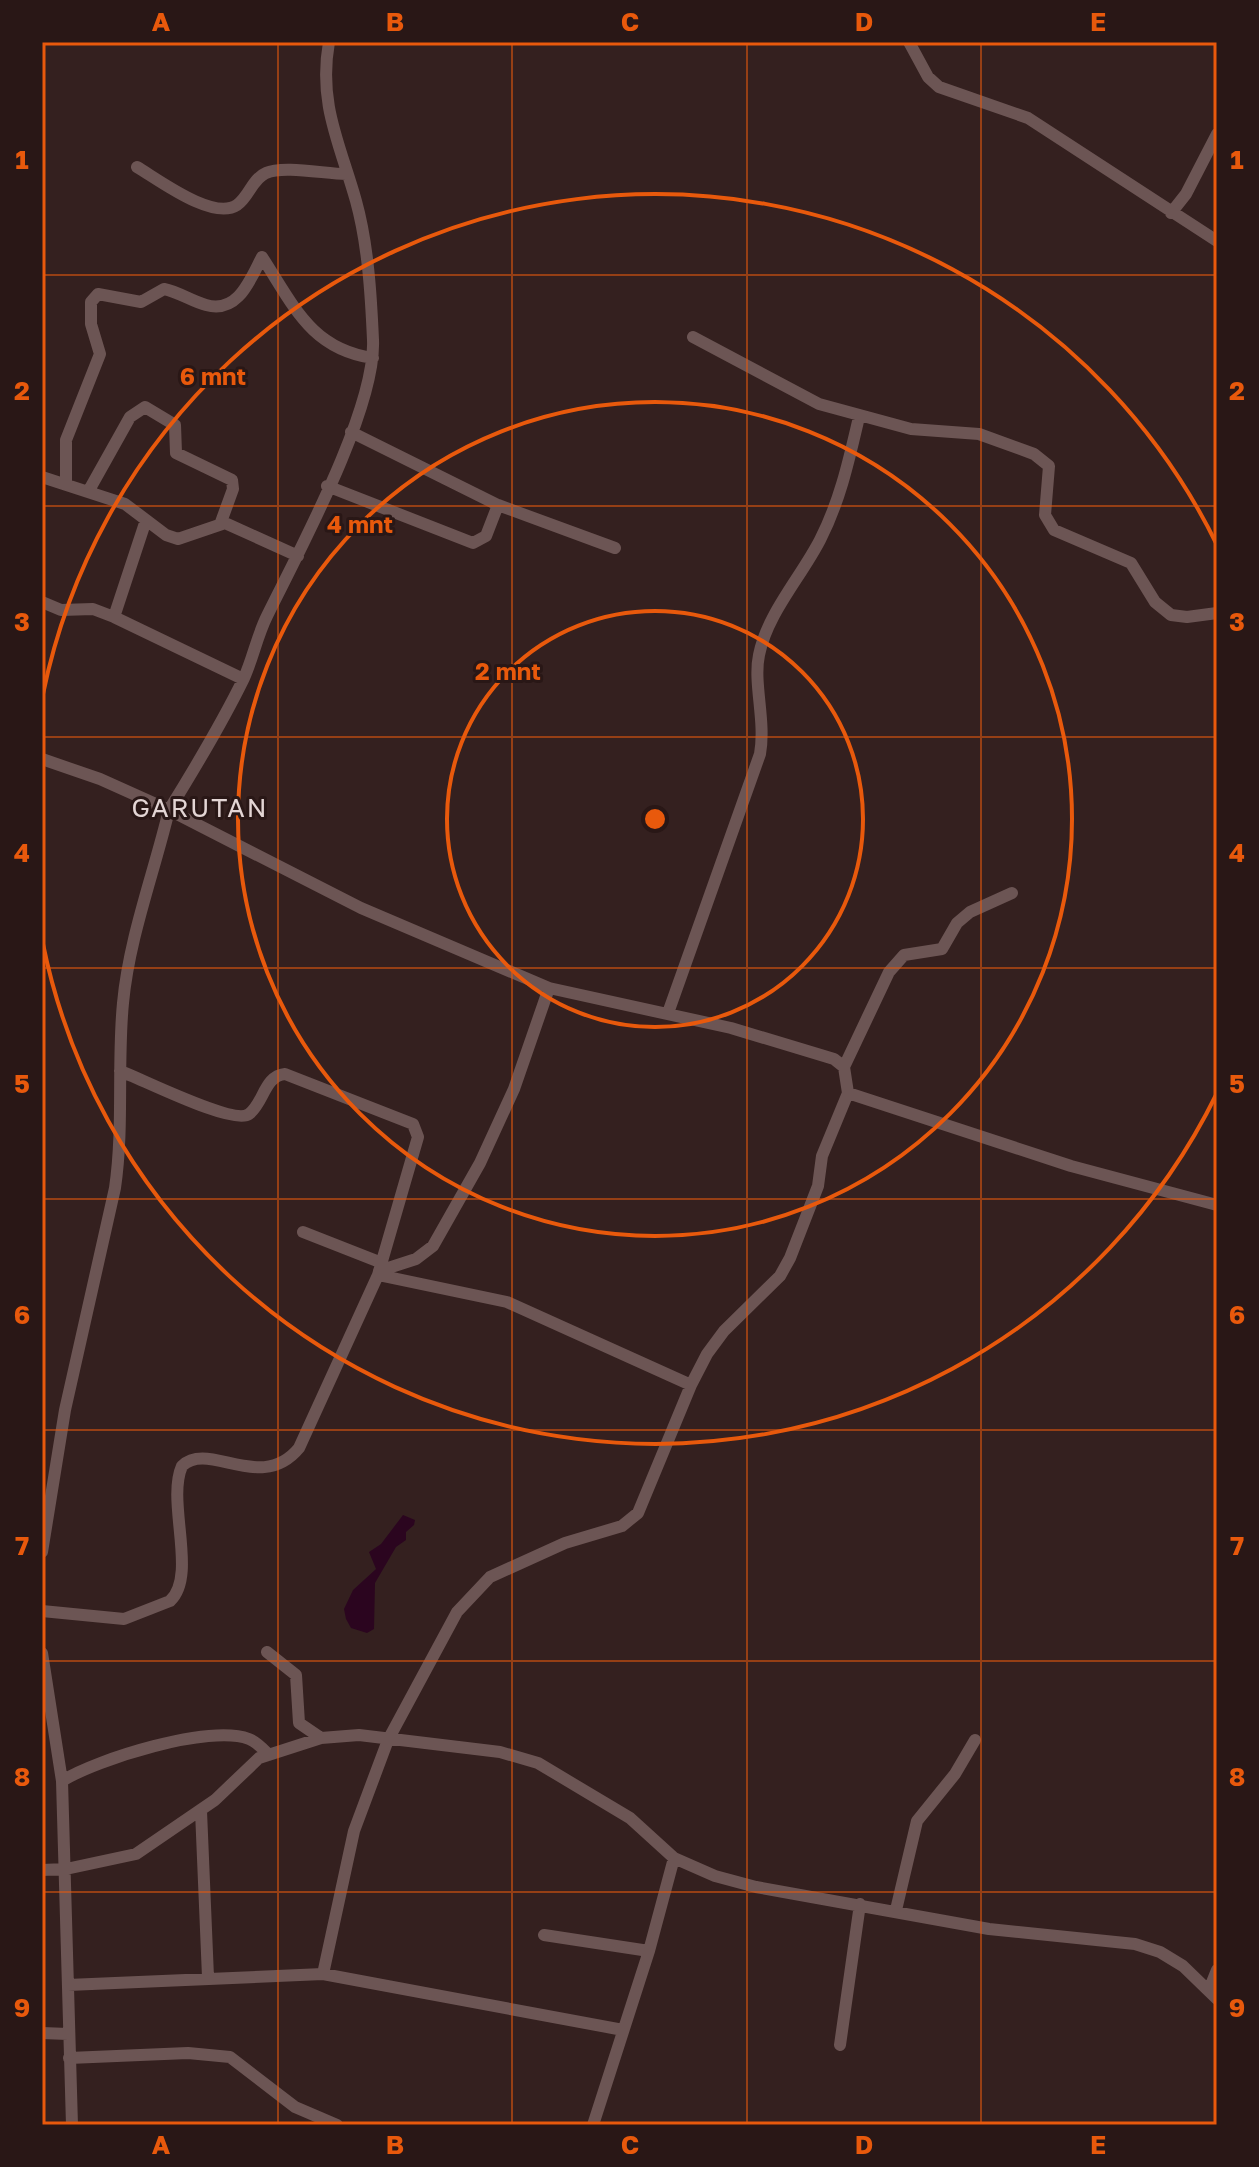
<svg xmlns="http://www.w3.org/2000/svg" width="1259" height="2167" font-family="'Golos Text',sans-serif">
	<style>
		.water { fill: #2b051f }
		.lines { fill: none; stroke-linecap: round; stroke-linejoin: round }
		.minor { stroke: #6c5554; stroke-width: 12 }
		.grid { fill: none; stroke: #e8590c; stroke-width: 2; stroke-opacity: 0.55 }
		.ring { fill: none; stroke: #e8590c; stroke-width: 4 }
		.labels { text-anchor: middle; dominant-baseline: central; stroke-width: 6; stroke-linejoin: round; paint-order: stroke }
		.quarter-label { font-size: 26px; letter-spacing: 2px; fill: #e3d5d4; stroke: #291716 }
		.centre { fill: #e8590c; stroke: #291716; stroke-width: 4 }
		.ring-label { font-size: 24px; text-anchor: middle; font-weight: bold; fill: #e8590c; stroke: #291716; stroke-width: 6; stroke-linejoin: round; paint-order: stroke }
		.neatline { fill: none; stroke: #e8590c; stroke-width: 3 }
		.grid-label { font-size: 26px; text-anchor: middle; font-weight: bold; fill: #e8590c }
	</style>
	<rect width="100%" height="100%" fill="#34201f"/>
	<path class="water" d="M 403,1515 L 415,1520 L 414,1525 L 406,1532 L 406,1540 L 396,1547 L 375,1583 L 374,1629 L 367,1633 L 351,1628 L 346,1619 L 344,1609 L 353,1590 L 376,1569 L 369,1552 L 381,1544 Z"/>
	<g class="lines">
		<path class="minor" d="M 909,42 L 928,77 L 939,87 L 1028,118 L 1217,241
			M 137,167 C 159,180 213,221 237,205 C 249,197 252,179 266,173 C 283,165 326,174 346,174
			M 1171,213 L 1186,194 L 1217,134
			M 693,337 L 819,404 L 911,429 L 979,434 L 1034,454 L 1049,466 L 1045,515 L 1054,530 L 1131,563 L 1155,602 L 1171,615 L 1187,617 L 1217,613
			M 351,432 L 498,505 L 615,548
			M 42,477 L 125,504 L 166,535 L 178,539 L 225,523 L 298,556
			M 66,484 L 66,440 L 100,354 L 91,324 L 91,302 L 98,294 L 141,302 L 164,289 C 179,292 191,301 206,305 C 238,314 250,280 262,257 C 294,306 311,349 373,358
			M 327,486 L 473,543 L 486,536 L 498,505
			M 88,492 L 130,417 L 145,407 L 175,425 L 176,453 L 232,480 L 233,489 L 221,522
			M 146,520 L 114,617 L 243,679
			M 42,602 L 61,610 L 93,609 L 114,617
			M 42,759 L 100,779 L 169,810 C 154,873 129,938 123,1003 C 117,1064 124,1126 115,1188 L 65,1410 L 42,1552
			M 668,1013 L 760,754 C 766,721 753,683 759,655 C 767,614 801,577 820,540 C 840,501 849,460 859,417
			M 844,1067 L 889,972 L 904,955 L 942,949 L 957,923 L 970,912 L 1012,893
			M 848,1093 L 1071,1166 L 1217,1205
			M 303,1232 L 382,1263
			M 379,1271 L 416,1259 L 433,1246 L 480,1163 L 514,1089 L 549,988
			M 378,1275 L 507,1302 L 691,1385
			M 42,1611 L 124,1619 L 170,1601 C 198,1575 166,1502 182,1466 C 209,1440 261,1494 299,1448 L 378,1275 L 418,1137 L 413,1124 L 285,1074 C 264,1076 264,1103 249,1114 C 234,1126 142,1079 120,1071
			M 267,1652 L 296,1675 L 299,1723 L 321,1738
			M 42,1653 L 62,1781 L 72,2125
			M 62,1781 C 97,1759 210,1724 249,1739 C 257,1742 263,1749 269,1755
			M 201,1811 L 208,1977
			M 42,1870 L 66,1869 L 136,1854 L 215,1800 L 259,1758 L 321,1738 L 359,1735 L 500,1752 L 538,1763 L 630,1818 L 674,1858 L 715,1876 L 756,1887 L 989,1929 L 1135,1944 L 1160,1952 L 1183,1966 L 1217,1999
			M 896,1910 L 917,1821 L 955,1774 L 975,1740
			M 544,1935 L 649,1951
			M 323,1974 L 354,1831 L 388,1740 L 457,1612 L 490,1577 L 565,1543 L 622,1526 L 638,1513 L 691,1385 L 707,1354 L 724,1331 L 780,1276 L 790,1258 L 818,1186 L 822,1156 L 848,1093 L 844,1067 L 834,1059 L 731,1028 L 549,988 L 361,908 L 169,810 C 195,768 222,723 244,678 C 253,658 257,636 267,616 C 299,551 376,409 373,340 C 371,295 368,244 356,201 C 340,144 318,104 329,42
			M 68,1985 L 323,1974 L 623,2030
			M 1209,1990 L 1217,1970
			M 42,2033 L 68,2034
			M 840,2045 L 860,1904
			M 69,2058 L 188,2053 L 230,2057 L 295,2107 L 337,2125
			M 593,2125 L 649,1951 L 674,1858"/>
	</g>
	<path class="grid" d="M 278,42 L 278,2125M 512,42 L 512,2125M 747,42 L 747,2125M 981,42 L 981,2125M 42,275 L 1217,275M 42,506 L 1217,506M 42,737 L 1217,737M 42,968 L 1217,968M 42,1199 L 1217,1199M 42,1430 L 1217,1430M 42,1661 L 1217,1661M 42,1892 L 1217,1892"/>
	<g class="ring">
		<circle cx="655" cy="819" r="208"/>
		<circle cx="655" cy="819" r="417"/>
		<path d="M1217 1093A625 625 0 0 1 43 944M43 694A625 625 0 0 1 1217 545"/>
	</g>
	<g class="labels">
		<g class="quarter-label">
			<text x="200" y="807">GARUTAN</text>
		</g>
	</g>
	<circle cx="655" cy="819" r="12" class="centre"/>
	<g class="ring-label">
		<text x="213" y="385">6 mnt</text>
		<text x="360" y="533">4 mnt</text>
		<text x="508" y="680">2 mnt</text>
	</g>
	<rect width="1259" height="2167" fill="none" stroke="#291716" stroke-width="88"/>
	<rect x="44" y="44" width="1171" height="2079" class="neatline"/>
	<g class="grid-label">
		<text x="161" y="31">A</text>
		<text x="395" y="31">B</text>
		<text x="630" y="31">C</text>
		<text x="864" y="31">D</text>
		<text x="1098" y="31">E</text>
		<text x="22" y="169">1</text>
		<text x="1237" y="169">1</text>
		<text x="22" y="400">2</text>
		<text x="1237" y="400">2</text>
		<text x="22" y="631">3</text>
		<text x="1237" y="631">3</text>
		<text x="22" y="862">4</text>
		<text x="1237" y="862">4</text>
		<text x="22" y="1093">5</text>
		<text x="1237" y="1093">5</text>
		<text x="22" y="1324">6</text>
		<text x="1237" y="1324">6</text>
		<text x="22" y="1555">7</text>
		<text x="1237" y="1555">7</text>
		<text x="22" y="1786">8</text>
		<text x="1237" y="1786">8</text>
		<text x="22" y="2017">9</text>
		<text x="1237" y="2017">9</text>
		<text x="161" y="2154">A</text>
		<text x="395" y="2154">B</text>
		<text x="630" y="2154">C</text>
		<text x="864" y="2154">D</text>
		<text x="1098" y="2154">E</text>
	</g>
</svg>
